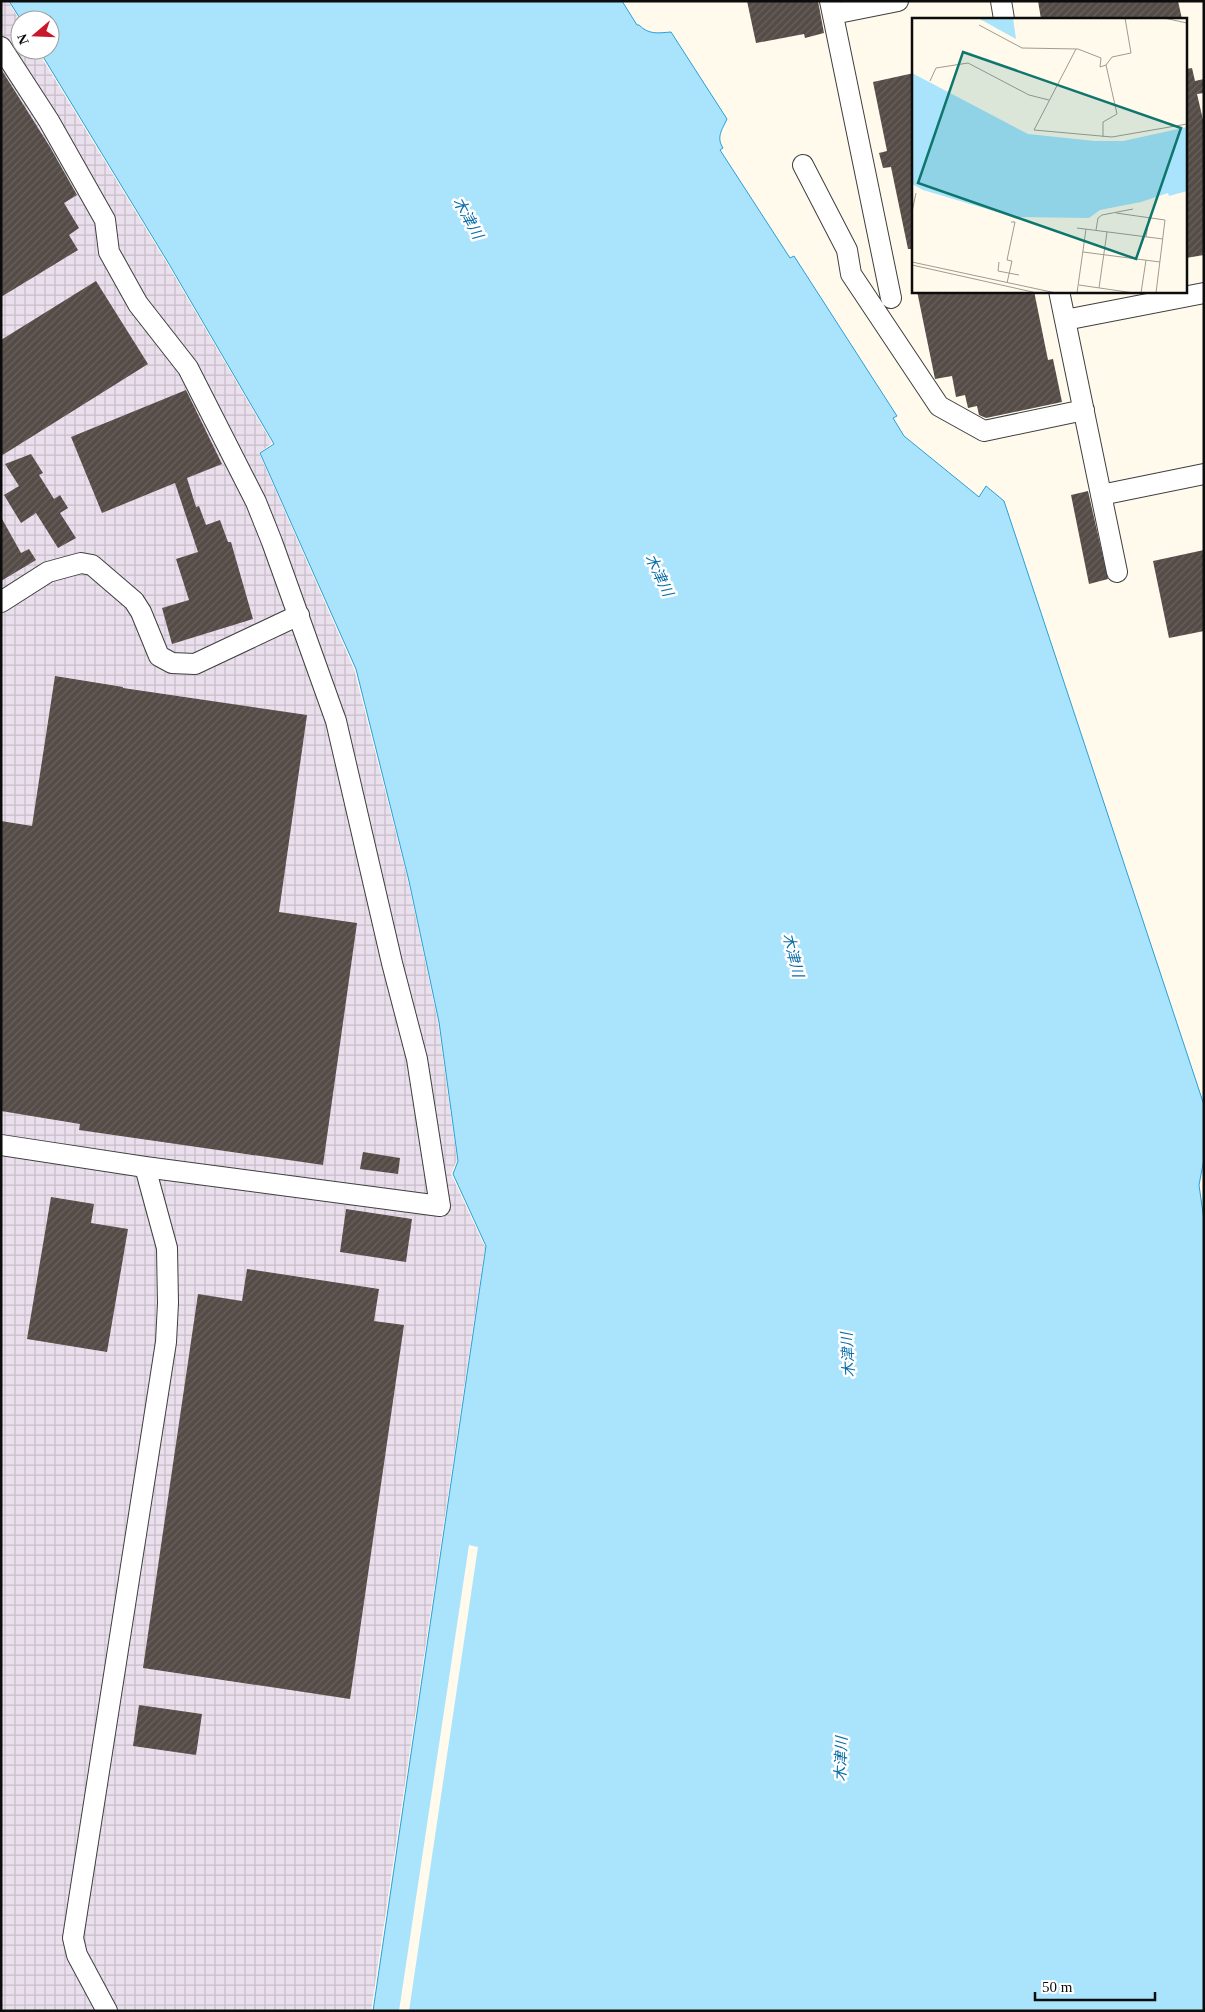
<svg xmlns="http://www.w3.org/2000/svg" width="1205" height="2012" font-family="'Times New Roman','Noto Sans JP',serif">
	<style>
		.industrial { fill: url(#industrial-grid) }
		.water { fill: #a9e3fc; stroke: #299fda }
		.pier { fill: #fffaeb }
		.building { fill: url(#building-hatch) }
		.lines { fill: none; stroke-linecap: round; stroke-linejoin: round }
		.minor-casing { stroke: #3f3f3f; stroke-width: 22 }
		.minor { stroke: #fff; stroke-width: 20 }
		.labels { text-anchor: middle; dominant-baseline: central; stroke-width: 5; stroke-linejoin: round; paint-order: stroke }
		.water-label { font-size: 15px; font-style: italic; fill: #0a6ea9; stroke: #fff }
		.inset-road { fill: none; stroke: #9e9b92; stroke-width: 1 }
		.view { fill: #0f766e; fill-opacity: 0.15; stroke: #0f766e; stroke-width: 2.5 }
		.inset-edge { fill: none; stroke: #0c0c0c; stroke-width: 2.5 }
	</style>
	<defs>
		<pattern id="industrial-grid" width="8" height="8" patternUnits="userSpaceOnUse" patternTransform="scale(1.25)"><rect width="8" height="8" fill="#eadfec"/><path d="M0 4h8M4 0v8" fill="none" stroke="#c8bec9"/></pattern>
		<pattern id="building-hatch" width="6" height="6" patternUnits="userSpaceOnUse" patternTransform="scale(1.25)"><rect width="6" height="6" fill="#554c47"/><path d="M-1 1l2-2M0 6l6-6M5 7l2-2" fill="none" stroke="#68615d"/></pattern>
	</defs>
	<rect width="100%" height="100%" fill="#fffaeb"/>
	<path class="industrial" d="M 1,1 L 8,1 L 20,21 L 20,50 L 37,50 L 168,265 L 272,443 L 259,453 L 354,669 L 408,881 L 438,1022 L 457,1160 L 451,1174 L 485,1247 L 371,2011 L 1,2011 Z"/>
	<path class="water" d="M 9,1 L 622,1 L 637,25 L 639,25 C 649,35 658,33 671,32 L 727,119 C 722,130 716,137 723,148 L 720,150 L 790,258 L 794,256 L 897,416 L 893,418 L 904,436 L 979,497 L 986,486 L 1004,501 L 1204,1105 L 1204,1159 L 1199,1185 L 1204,1220 L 1204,2011 L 373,2011 L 486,1246 L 453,1174 L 458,1161 L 439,1022 L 409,881 L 356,669 L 260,453 L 274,444 L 169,264 L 39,50 L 50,50 L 50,20 L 21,20 Z"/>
	<path class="pier" d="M 469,1545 L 478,1547 L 409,2011 L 399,2011 Z"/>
	<path class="building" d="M 747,1 L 818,1 L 824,33 L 805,38 L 804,34 L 756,43 Z
		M 1038,1 L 1178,1 L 1182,19 L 1041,19 Z
		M 1192,68 L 1195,81 L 1204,79 L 1204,93 L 1197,94 L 1204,124 L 1204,255 L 1186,258 L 1186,69 Z
		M 1,69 L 50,147 L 77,195 L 64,203 L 79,228 L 69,235 L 78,250 L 1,297 Z
		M 914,73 L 914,249 L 908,249 L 891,167 L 883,168 L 879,153 L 887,151 L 873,82 Z
		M 96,281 L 148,364 L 1,456 L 1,340 Z
		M 917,291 L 1034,291 L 1048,360 L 1053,359 L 1062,402 L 986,418 L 979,415 L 977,406 L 968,408 L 965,395 L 956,397 L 952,376 L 935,379 Z
		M 186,390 L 222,464 L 187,478 L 196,507 L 199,506 L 206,525 L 220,520 L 228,542 L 231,542 L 253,619 L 172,644 L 162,608 L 189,600 L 176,559 L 198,552 L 175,483 L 102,513 L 71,437 Z
		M 31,454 L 43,473 L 39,475 L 54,499 L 60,495 L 68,508 L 60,513 L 76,538 L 58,548 L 36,513 L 21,523 L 4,495 L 19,486 L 5,464 Z
		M 1088,491 L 1108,579 L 1089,584 L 1071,495 Z
		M 1,517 L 21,553 L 29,549 L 36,560 L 1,581 Z
		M 1204,550 L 1204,631 L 1169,638 L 1153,561 Z
		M 55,676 L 123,687 L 123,688 L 307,715 L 279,912 L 357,923 L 323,1165 L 79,1130 L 80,1124 L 1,1111 L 1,821 L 32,826 Z
		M 363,1152 L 400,1158 L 398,1174 L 360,1169 Z
		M 51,1197 L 94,1204 L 91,1223 L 128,1229 L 107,1352 L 27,1339 Z
		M 346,1209 L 412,1219 L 406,1262 L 340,1252 Z
		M 247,1269 L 379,1289 L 374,1321 L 404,1325 L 350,1699 L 143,1668 L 198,1294 L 242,1301 Z
		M 139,1705 L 202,1714 L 196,1755 L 133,1746 Z"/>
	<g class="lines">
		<defs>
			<path id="minor" d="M 830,1 L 891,298
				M 1001,1 L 1004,19
				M 833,14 L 898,1
				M 1,47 L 49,121 L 105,220 L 109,252 L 138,304 L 188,368 L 256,502 L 272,542 L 336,721 L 392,963 L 417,1059 L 440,1206 L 145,1167 L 1,1145
				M 803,165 L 847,250 L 851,274 L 939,406 L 984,431 L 1084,410
				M 1059,291 L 1117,572
				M 1065,320 L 1204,293
				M 1101,495 L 1204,474
				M 1,602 L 48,572 L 81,563 L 92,565 L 134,601 L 141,612 L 159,656 L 172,663 L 195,664 L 299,615
				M 107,2011 L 77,1955 L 73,1938 L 166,1342 L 168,1303 L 167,1248 L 145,1167"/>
		</defs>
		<use href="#minor" class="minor-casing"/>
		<use href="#minor" class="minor"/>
	</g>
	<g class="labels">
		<g class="water-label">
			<text transform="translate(468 218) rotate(61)">木津川</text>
			<text transform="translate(659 575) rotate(64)">木津川</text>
			<text transform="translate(793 955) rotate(76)">木津川</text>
			<text transform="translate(848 1355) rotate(-93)">木津川</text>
			<text transform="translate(841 1759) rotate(-88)">木津川</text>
		</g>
	</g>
	<g transform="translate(912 18)">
		<rect width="275" height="275" fill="#fffaeb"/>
		<path d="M 66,0 L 101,0 L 104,21 ZM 0,55 L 116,116 L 183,123 L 211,123 L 275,109 L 275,173 L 257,178 L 256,175 L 229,184 L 188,192 L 177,200 L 102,199 L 11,172 L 0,166 Z" fill="#a9e3fc"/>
		<path class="inset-road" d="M 252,0 L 275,5M 67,7 L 110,30 L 166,31 L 189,40 L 188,49 L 194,47 L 200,39 L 219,35 L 213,0M 164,31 L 122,112 L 200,119 L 275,106M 18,63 L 24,50 L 56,45 L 117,77 L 137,82M 191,119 L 191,104 L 205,96 L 194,47M 0,194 L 4,175M 204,195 L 253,202 L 244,275M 165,210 L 251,221M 184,212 L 186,200 L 190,197 L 221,191M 234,219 L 237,200M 171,234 L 248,244M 0,244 L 144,275M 87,244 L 86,253 L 107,257M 0,247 L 125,275M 95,265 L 100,243 L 95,242 L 103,204 L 99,204M 167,267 L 222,275M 187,270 L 195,214M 165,275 L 174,211M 229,275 L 234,242"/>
		<path class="view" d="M 51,34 L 269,110 L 224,241 L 6,165 Z"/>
		<rect width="275" height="275" class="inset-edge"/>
	</g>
	<rect width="1205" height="2012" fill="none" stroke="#0c0c0c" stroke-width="5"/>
	<g transform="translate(35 35) rotate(251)"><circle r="24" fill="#ffffff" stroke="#9e9e9e"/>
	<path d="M0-4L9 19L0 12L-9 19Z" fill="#c9172b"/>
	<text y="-8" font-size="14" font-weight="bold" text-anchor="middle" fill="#0c0c0c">N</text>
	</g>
	<path d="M1035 1992v8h120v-8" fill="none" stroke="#0c0c0c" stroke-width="2.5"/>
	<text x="1042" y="1992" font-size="15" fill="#0c0c0c" stroke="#ffffff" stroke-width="4" paint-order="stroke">50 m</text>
</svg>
